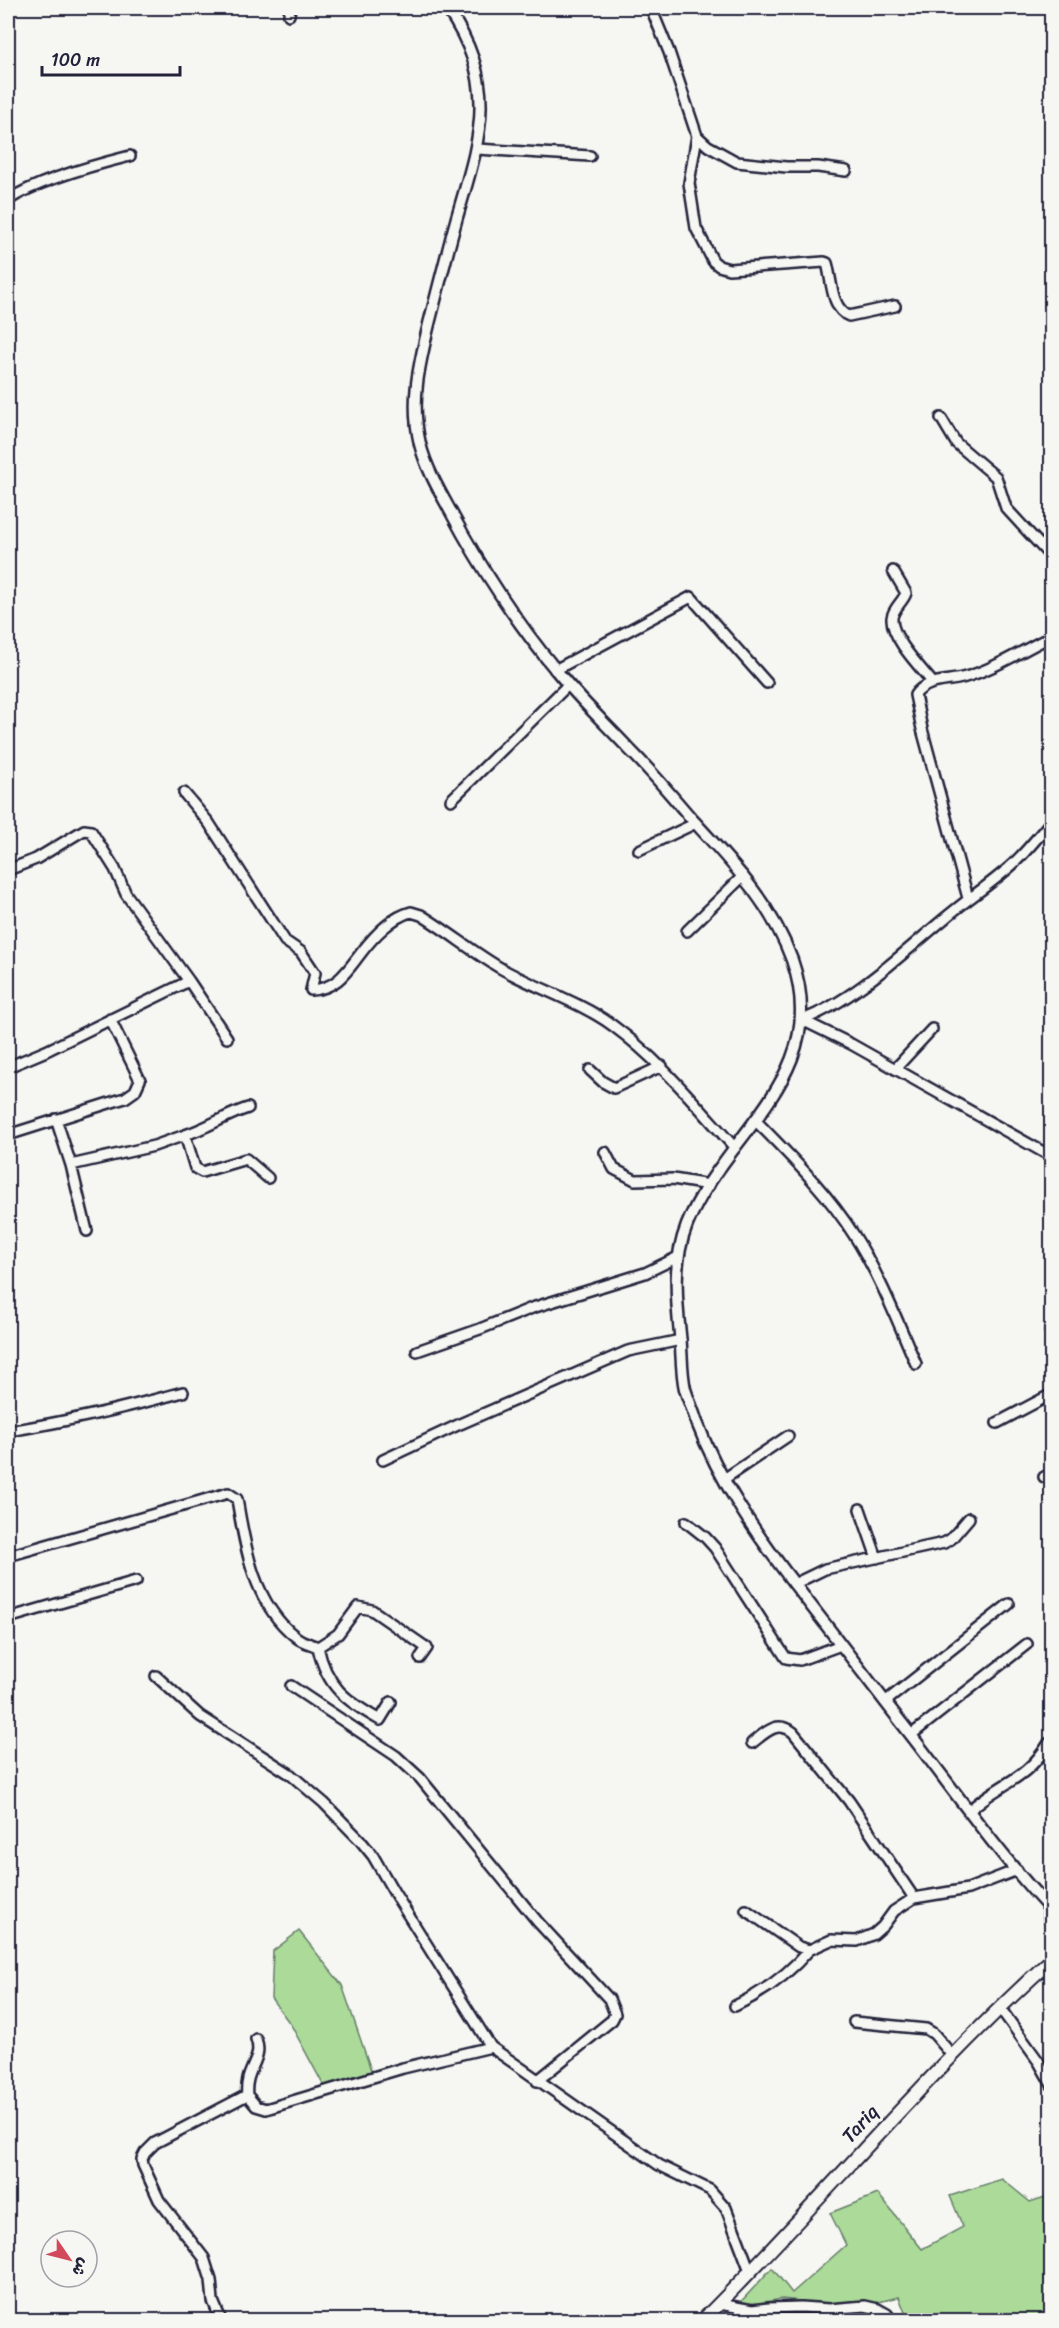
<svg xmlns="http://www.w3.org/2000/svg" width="1059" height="2328" font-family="Sriracha,'Playpen Sans Arabic',sans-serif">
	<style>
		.green { fill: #abda99; stroke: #667e6a; stroke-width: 1.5 }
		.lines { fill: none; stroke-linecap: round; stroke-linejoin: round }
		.minor-casing { stroke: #22223b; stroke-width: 14 }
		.tertiary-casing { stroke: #22223b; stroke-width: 15 }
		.secondary-casing { stroke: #22223b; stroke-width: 16 }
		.minor { stroke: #f6f6f2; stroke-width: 9 }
		.tertiary { stroke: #f6f6f2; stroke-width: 10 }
		.secondary { stroke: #f6f6f2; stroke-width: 12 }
		.labels { text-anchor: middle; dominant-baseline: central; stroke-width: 6; stroke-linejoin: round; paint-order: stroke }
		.street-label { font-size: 20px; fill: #22223b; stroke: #f6f6f2 }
	</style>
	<rect width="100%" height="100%" fill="#f6f6f2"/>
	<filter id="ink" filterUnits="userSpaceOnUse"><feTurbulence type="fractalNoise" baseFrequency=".0167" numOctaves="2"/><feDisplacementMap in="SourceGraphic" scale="12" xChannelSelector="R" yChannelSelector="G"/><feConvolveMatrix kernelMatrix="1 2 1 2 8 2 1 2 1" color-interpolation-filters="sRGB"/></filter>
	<g filter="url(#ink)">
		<path class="green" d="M 299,1931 L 342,1985 L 372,2073 L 325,2088 L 291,2025 L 271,1998 L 273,1951 Z
			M 1002,2179 L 1030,2202 L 1051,2195 L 1051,2320 L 908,2320 L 899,2297 L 859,2307 L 782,2299 L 736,2307 L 772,2268 L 792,2293 L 846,2245 L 830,2213 L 878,2194 L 922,2249 L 963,2227 L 950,2196 Z"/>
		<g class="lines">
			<defs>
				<path id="minor" d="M 651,8 L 669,52 L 697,136 L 689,183 L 696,228 L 713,261 L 719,266 L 729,269 L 824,262 L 827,263 C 832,280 831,309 849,316 L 895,306
					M 289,15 L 290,8
					M 697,136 L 708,146 L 737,162 L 786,167 L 818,167 L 846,171
					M 477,149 L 590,156
					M 8,200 C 39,180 94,165 130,156
					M 941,418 L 956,443 L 996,477 L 1006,508 L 1052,558
					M 893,571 L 906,593 C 903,602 893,608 892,618 C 891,638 921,668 933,683
					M 555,670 L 691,597 L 767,683
					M 184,793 L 209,823 L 285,941 L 301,952 L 315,973 L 311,990 C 337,989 347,971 361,953 C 373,937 392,917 411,912 L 421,915 C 449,932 474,953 502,969 C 538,989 578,1001 612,1025 C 660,1060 696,1105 735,1148
					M 451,800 L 568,685
					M 639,850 L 696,823
					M 8,870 L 36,859 L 84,830 L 91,831 L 115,869 L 126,894 L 189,981
					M 968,898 L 922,729 L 915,695 C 925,680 945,682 962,678 C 993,670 1023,650 1052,636
					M 687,931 L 743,876
					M 802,1020 C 852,1002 903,953 944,919 C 966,900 991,884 1012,865 C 1027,851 1039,836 1052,820
					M 802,1020 L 851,1044 L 1052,1157
					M 8,1067 L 46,1051 L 189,981 L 227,1038
					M 895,1069 L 932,1029
					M 590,1070 L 603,1082 L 614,1088 L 662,1066
					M 56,1119 L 71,1165 L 87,1231
					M 755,1120 C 790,1156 827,1192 854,1235 C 880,1276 897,1320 916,1364
					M 8,1135 L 125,1098 L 135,1091 L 140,1080 L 110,1019
					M 185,1135 C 207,1128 226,1115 248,1108
					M 605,1152 L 614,1169 L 635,1180 L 673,1179 L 709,1185
					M 71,1165 L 154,1146 L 185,1135 L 195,1168 L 202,1172 L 246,1159 L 268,1178
					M 1050,1331 L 1052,1331
					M 417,1351 L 480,1329 L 532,1308 L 645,1273 L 678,1257
					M 997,1423 L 1052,1394
					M 8,1431 C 66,1422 125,1408 183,1392
					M 383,1460 L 460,1424 L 628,1351 L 681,1340
					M 1044,1477 L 1052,1474
					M 724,1479 L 788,1436
					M 860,1509 L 877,1558
					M 686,1522 L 705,1537 L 715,1548 L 786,1658 L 800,1660 L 841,1645
					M 8,1556 L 228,1493 L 237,1499 C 245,1547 254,1605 296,1637 C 302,1642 311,1644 318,1647 L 338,1634 L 358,1607 L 372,1610 L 427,1648 L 420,1658
					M 794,1584 L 825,1569 L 944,1543 L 951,1539 L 969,1518
					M 8,1618 L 136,1581
					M 318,1647 C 326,1686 346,1701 380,1720 L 391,1702
					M 156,1676 L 200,1716 L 290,1774 L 324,1803 L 360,1840 L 373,1856 L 395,1894 L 491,2047 L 659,2165 L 710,2190 L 726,2208 L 750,2271
					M 291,1686 L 396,1756 L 420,1778 L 537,1921 L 609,1999 L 615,2014 L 612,2020 L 537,2081
					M 885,1702 L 1009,1604
					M 911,1735 L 1027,1644
					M 752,1743 C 766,1732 777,1720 793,1732 L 849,1801 L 914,1898 L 968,1889 L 1017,1870
					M 969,1811 C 998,1783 1025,1782 1049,1743
					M 746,1910 L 799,1947 L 809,1950 L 831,1940 L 857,1941 L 874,1934 L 883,1926 L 894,1911 L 914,1898
					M 735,2006 C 764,1992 788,1975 809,1950
					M 1000,2008 L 1039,2062 L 1052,2085
					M 854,2022 L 926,2029 L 934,2034 L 952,2055
					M 247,2095 C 244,2069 264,2060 256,2039
					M 720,2304 L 752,2310 L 769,2308 L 801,2307 L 829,2309 L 865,2306 L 878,2309 L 887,2314 L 891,2320
					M 221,2320 L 213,2301 L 211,2280 L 204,2258 L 159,2200 L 143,2165 L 142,2159 L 145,2153 L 155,2143 L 247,2095 L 256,2106 L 266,2109 L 403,2068 L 491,2047"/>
				<path id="tertiary" d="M 447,8 C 499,85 481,135 457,217 C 447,253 438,289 429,324 C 419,365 410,402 420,444 C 426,468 440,492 452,514 C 479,565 519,626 556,670 C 579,699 606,724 631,751 C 652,772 671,795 690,817 C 730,861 771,902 792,960 C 833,1076 725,1131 687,1225 C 673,1260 676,1297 680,1334 C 682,1352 681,1371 685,1389 C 688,1399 693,1410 696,1420 C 720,1483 758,1537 799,1590 C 832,1633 866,1677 900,1721 C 950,1784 996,1852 1052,1911
					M 1049,1914 L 1052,1927"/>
				<path id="secondary" d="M 703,2320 C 821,2202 927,2072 1052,1959"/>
			</defs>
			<use href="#minor" class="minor-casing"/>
			<use href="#tertiary" class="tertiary-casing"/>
			<use href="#secondary" class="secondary-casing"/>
			<use href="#minor" class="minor"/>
			<use href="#tertiary" class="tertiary"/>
			<use href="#secondary" class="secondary"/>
		</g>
	</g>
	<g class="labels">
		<g class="street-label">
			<text transform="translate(860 2124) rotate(-48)">Tariq</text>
		</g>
	</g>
	<rect width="1059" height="2328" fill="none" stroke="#f6f6f2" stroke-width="30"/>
	<rect x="15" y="15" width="1029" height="2298" fill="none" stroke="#22223b" stroke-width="2" filter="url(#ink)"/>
	<g transform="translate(69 2259) rotate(125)"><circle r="28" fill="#f6f6f2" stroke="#a1a1a9" stroke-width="1.5"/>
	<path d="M0-4.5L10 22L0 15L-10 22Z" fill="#d1495b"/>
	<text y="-9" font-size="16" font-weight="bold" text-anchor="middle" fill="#22223b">ش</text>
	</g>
	<path d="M42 66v9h138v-9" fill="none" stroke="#22223b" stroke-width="3"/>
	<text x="51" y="66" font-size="18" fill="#22223b" stroke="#f6f6f2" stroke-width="4.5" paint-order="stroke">100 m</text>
</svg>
